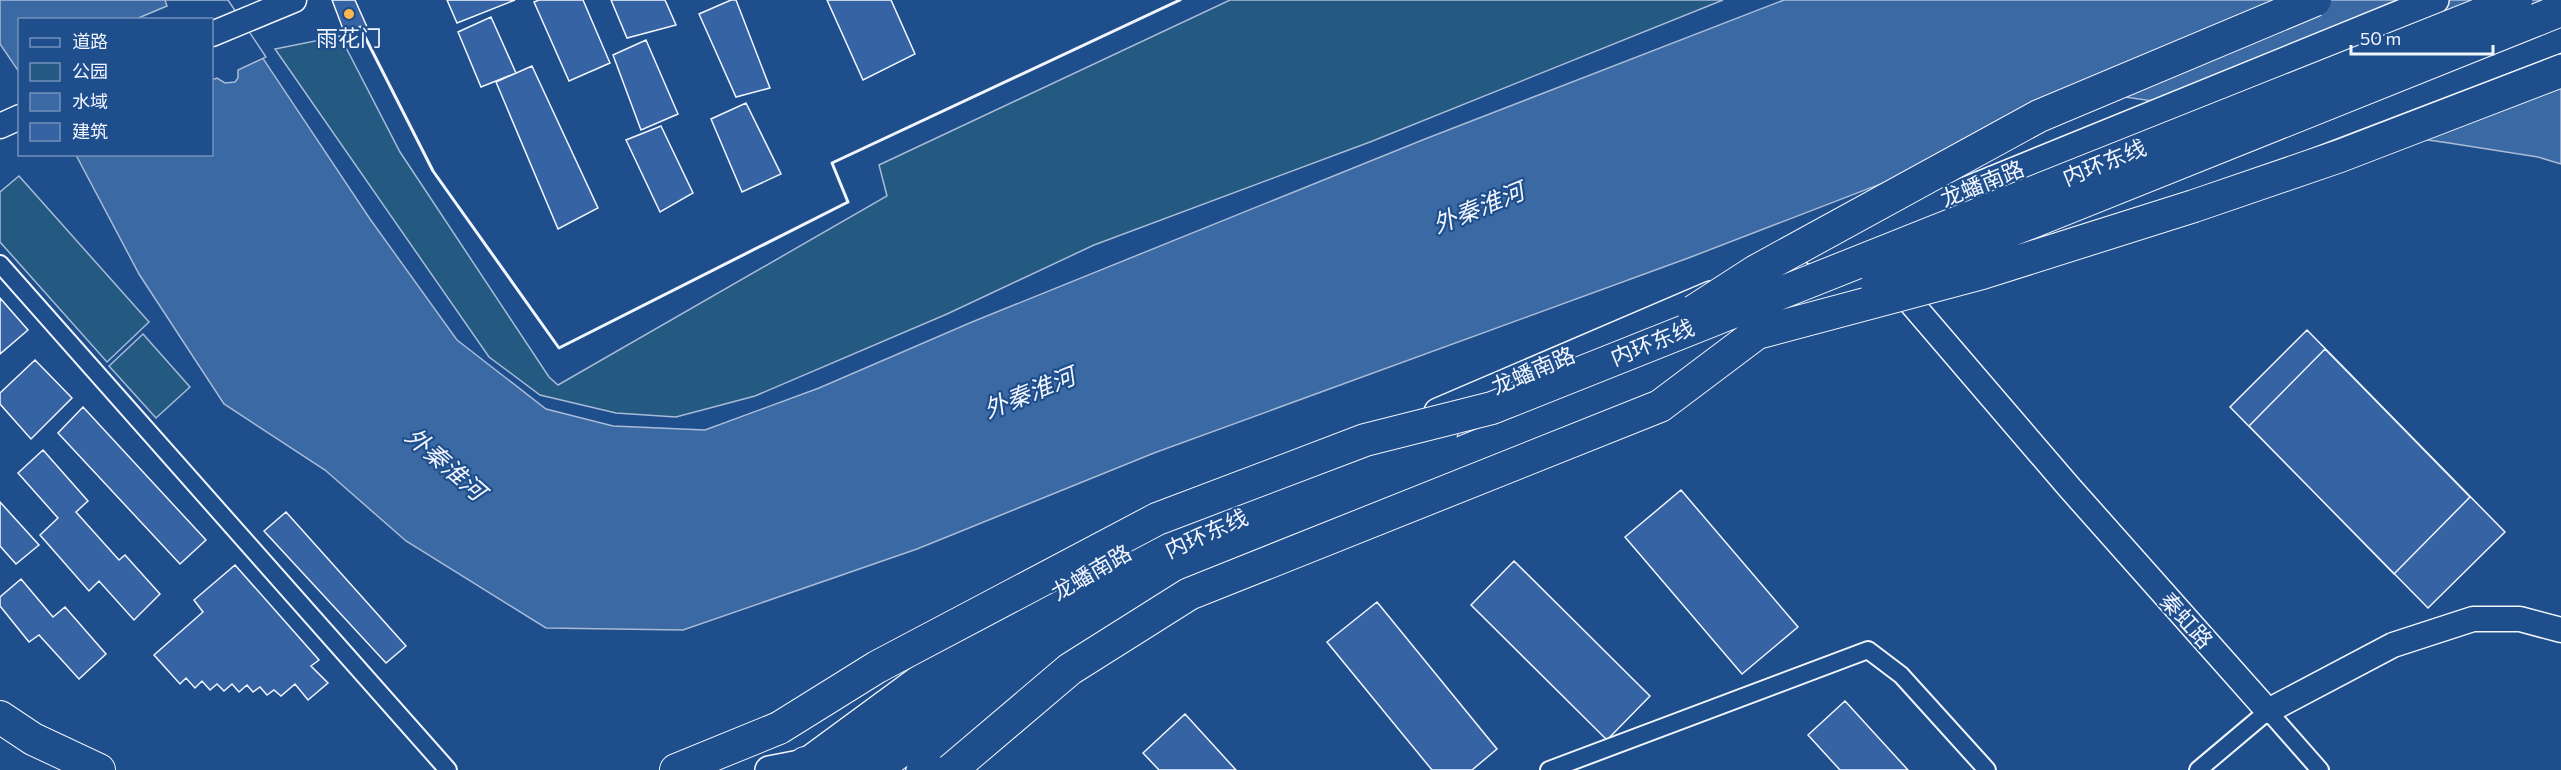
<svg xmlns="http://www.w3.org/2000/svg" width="2561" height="770" font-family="Commissioner,'Noto Sans SC',sans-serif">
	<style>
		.green { fill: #245a82; stroke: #a8bbd7; stroke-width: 1.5 }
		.water { fill: #3b69a3; stroke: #a8bbd7; stroke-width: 1.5 }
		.pier { fill: #1f4e8c; stroke: #a8bbd7; stroke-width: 1.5 }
		.building { fill: #3563a3; stroke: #f2f6ff; stroke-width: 1.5 }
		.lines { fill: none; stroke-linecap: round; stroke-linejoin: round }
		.street-casing { stroke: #f2f6ff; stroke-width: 20 }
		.secondary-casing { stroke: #f2f6ff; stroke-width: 27 }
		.primary-casing { stroke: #f2f6ff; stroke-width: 30 }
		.highway-casing { stroke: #f2f6ff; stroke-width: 34 }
		.street { stroke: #1f4e8c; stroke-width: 16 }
		.secondary { stroke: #1f4e8c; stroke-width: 24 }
		.primary { stroke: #1f4e8c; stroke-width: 27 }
		.highway { stroke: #1f4e8c; stroke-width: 32 }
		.highway-bridge-casing { stroke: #f2f6ff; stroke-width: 34; stroke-linecap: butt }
		.highway-bridge { stroke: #1f4e8c; stroke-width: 32 }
		.wall { stroke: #f2f6ff; stroke-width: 3 }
		.poi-dot { fill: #ffb74d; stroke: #1f4e8c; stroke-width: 2 }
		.labels { text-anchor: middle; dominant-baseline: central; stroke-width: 4.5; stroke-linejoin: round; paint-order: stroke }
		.poi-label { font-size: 22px; fill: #f2f6ff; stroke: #1f4e8c }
		.street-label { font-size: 22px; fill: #f2f6ff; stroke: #1f4e8c }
		.water-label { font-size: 24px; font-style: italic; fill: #f2f6ff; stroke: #1f4e8c }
	</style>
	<rect width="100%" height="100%" fill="#1f4e8c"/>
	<path class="green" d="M 1230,0 L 1723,0 L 1370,142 L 1094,245 L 947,314 L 755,396 L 676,417 L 616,413 L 540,395 L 489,357 L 275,49 L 340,36 L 400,152 L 549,377 L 558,385 L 887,196 L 879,165 Z
		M 19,176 L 149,322 L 107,362 L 0,242 L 0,192 Z
		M 143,334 L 190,387 L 156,418 L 109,366 Z"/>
	<path class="water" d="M 0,0 L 224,0 L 370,219 L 457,340 L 546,409 L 613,426 L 705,430 L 819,388 L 972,322 L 1425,139 L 1784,0 L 2561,0 L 2561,164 L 2538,157 L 2449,143 L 2111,95 L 1691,257 L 1154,453 L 917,549 L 683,630 L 546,628 L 406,541 L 325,470 L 224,404 L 139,274 L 76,155 L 212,154 L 212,20 L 20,20 L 19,72 L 0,44 Z"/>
	<path class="pier" d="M 165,0 L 228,0 L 266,57 L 238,70 L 238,78 L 235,82 L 225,83 L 217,78 L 212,80 L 212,20 L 136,19 L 167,6 Z"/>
	<path class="building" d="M 332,0 L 355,0 L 367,27 L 346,37 Z
		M 447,0 L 515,0 L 457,23 Z
		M 539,0 L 583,0 L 610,63 L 569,81 L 534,2 Z
		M 611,0 L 665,0 L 676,25 L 627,38 Z
		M 731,0 L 736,0 L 770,88 L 736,97 L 699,14 Z
		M 827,0 L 891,0 L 915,54 L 863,80 Z
		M 491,17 L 516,73 L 481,87 L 458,32 Z
		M 646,40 L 678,114 L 641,130 L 613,55 Z
		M 532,66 L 598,208 L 558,229 L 496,82 Z
		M 746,103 L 781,174 L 742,192 L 711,119 Z
		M 661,126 L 693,193 L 660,212 L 626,140 Z
		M 0,298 L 28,330 L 0,354 Z
		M 2307,330 L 2505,532 L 2428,608 L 2230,407 Z
		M 2325,349 L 2470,497 L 2394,574 L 2249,426 Z
		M 35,360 L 72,398 L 31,439 L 0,404 L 0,393 Z
		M 83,407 L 206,540 L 180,564 L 58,433 Z
		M 43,450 L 88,501 L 76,512 L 119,560 L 125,555 L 160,594 L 134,620 L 99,581 L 89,591 L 40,535 L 58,518 L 18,473 Z
		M 1681,490 L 1798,627 L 1742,674 L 1625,537 Z
		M 0,502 L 39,545 L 16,564 L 0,546 Z
		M 286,512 L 406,646 L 386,663 L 264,531 Z
		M 1514,561 L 1650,696 L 1607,740 L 1471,605 Z
		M 235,565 L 319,660 L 311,666 L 328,683 L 308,700 L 295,684 L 281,696 L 274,690 L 267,695 L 260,687 L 253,692 L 247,685 L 239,692 L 232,684 L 224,691 L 217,684 L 210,690 L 202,681 L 195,688 L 186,678 L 180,684 L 154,655 L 203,612 L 194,600 Z
		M 21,579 L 53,617 L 65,607 L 106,654 L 79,679 L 39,635 L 29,642 L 0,606 L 0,597 Z
		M 1377,602 L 1497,749 L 1472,770 L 1432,770 L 1327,642 Z
		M 1845,701 L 1908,770 L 1840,770 L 1808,735 Z
		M 1185,714 L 1236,770 L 1159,770 L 1143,753 Z"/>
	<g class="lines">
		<defs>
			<path id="street" d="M 0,264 L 448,770
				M 1549,770 L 1868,650 L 1901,675 L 1987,770
				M 2198,770 L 2268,711 L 2320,770"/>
			<path id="secondary" d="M 212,34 L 294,0
				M 0,126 L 20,117
				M 1900,290 L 2069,487 L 2268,711 L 2393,645 L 2473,619 L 2520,619 L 2561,630"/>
			<path id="primary" d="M 1816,252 L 2435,0
				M 1993,255 L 2561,38
				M 1438,412 L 1711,295
				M 769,770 L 805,763 L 971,641 L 1074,581
				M 920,770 L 1027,681 L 1126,614 L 1168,596"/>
			<path id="highway" d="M 0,717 L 33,739 L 99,770
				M 676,770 L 779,728
				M 797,770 L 805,763
				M 833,770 L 986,654 L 1090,588 L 1197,536 L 1442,430
				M 875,770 L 1041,645 L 1139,587 L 1399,478 L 1739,340"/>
		</defs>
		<use href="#street" class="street-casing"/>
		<use href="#secondary" class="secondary-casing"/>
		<use href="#primary" class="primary-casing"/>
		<use href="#highway" class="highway-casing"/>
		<use href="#street" class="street"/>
		<use href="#secondary" class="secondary"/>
		<use href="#primary" class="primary"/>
		<use href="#highway" class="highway"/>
		<defs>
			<path id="highway-bridge" d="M 1877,284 L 2561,10
				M 1694,311 L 1756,271 L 2039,116 L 2315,0
				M 779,728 L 877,667 L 1157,519 L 1365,440 L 1492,408 L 2516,0
				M 951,770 L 1070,669 L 1189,594 L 1660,406 L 1757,333 L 1982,273 L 2194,206 L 2340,156 L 2561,71"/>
		</defs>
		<use href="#highway-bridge" class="highway-bridge-casing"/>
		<use href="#highway-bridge" class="highway-bridge"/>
		<path class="wall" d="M 360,27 L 433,171 L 559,348 L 848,202 L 832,163 L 1180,0"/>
	</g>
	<circle class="poi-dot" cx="349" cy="14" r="6"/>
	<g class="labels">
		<g class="poi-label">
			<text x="349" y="37">雨花门</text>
		</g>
		<g class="street-label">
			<text transform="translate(2104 162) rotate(-22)">内环东线</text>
			<text transform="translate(1982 183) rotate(-22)">龙蟠南路</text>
			<text transform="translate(1652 342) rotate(-22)">内环东线</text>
			<text transform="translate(1533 370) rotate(-23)">龙蟠南路</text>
			<text transform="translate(1206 533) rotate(-24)">内环东线</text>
			<text transform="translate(1091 572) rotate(-30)">龙蟠南路</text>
			<text transform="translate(2187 620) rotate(48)">秦虹路</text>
		</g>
		<g class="water-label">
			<text transform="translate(1478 207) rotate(-22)">外秦淮河</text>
			<text transform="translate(1029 392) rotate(-22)">外秦淮河</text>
			<text transform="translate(446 463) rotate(41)">外秦淮河</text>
		</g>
	</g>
	<rect x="18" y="18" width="195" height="138" fill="#1f4e8c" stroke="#7391ba" stroke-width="1.5"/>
	<rect x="30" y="38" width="30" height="9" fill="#1f4e8c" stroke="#7391ba" stroke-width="1.5"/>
	<text x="72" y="48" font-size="18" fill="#f2f6ff">道路</text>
	<rect x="30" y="63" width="30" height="18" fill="#245a82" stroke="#7391ba" stroke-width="1.5"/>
	<text x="72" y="78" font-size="18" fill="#f2f6ff">公园</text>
	<rect x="30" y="93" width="30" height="18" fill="#3b69a3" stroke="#7391ba" stroke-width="1.5"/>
	<text x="72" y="108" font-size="18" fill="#f2f6ff">水域</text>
	<rect x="30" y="123" width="30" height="18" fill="#3563a3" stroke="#7391ba" stroke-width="1.5"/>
	<text x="72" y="138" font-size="18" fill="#f2f6ff">建筑</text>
	<path d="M2351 45v9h142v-9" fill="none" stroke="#f2f6ff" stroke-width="3"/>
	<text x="2360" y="45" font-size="18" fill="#f2f6ff" stroke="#1f4e8c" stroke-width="4.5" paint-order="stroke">50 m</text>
</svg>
